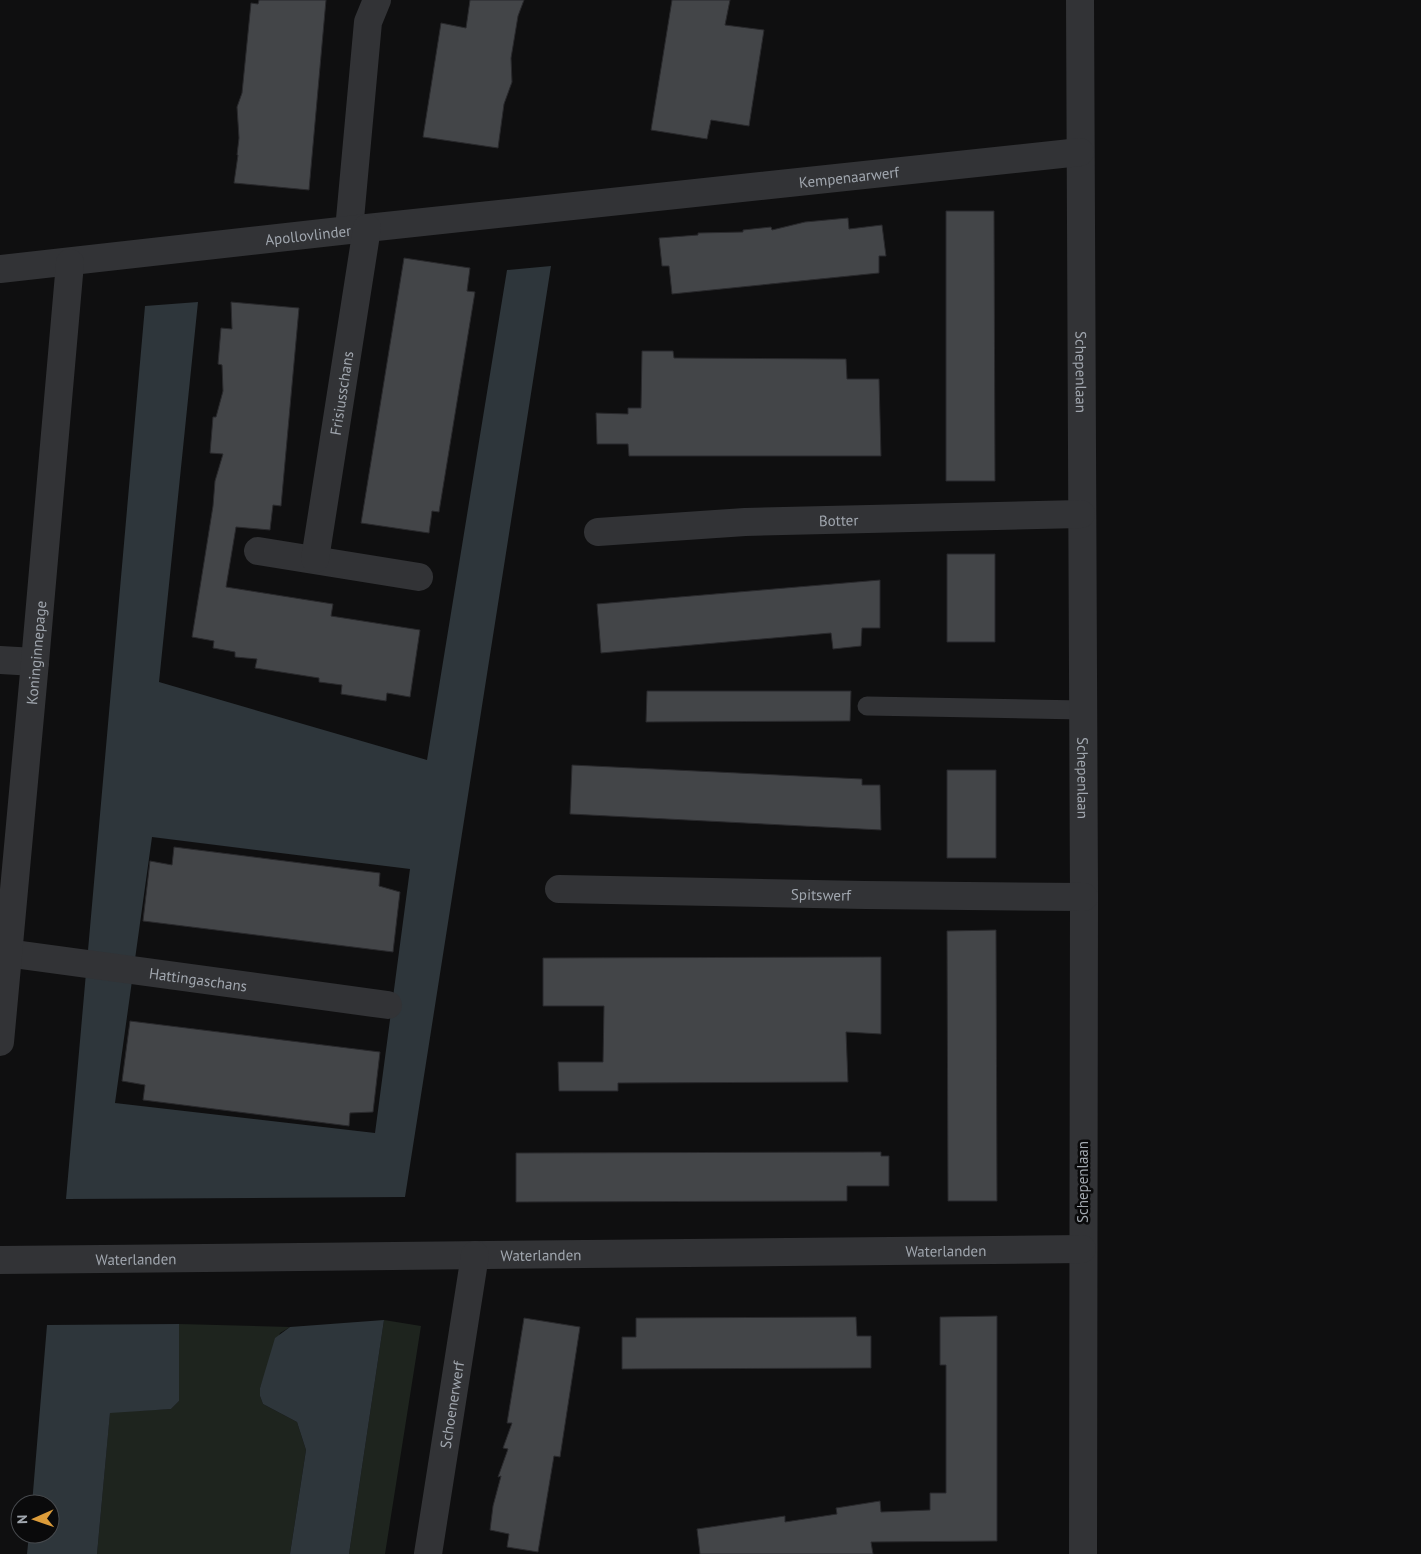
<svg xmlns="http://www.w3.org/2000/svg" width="1421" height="1554" font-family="'PT Sans',sans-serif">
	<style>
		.green { fill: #1e241e }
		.water { fill: #2e363b; fill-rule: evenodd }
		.building { fill: #434548; stroke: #29292c }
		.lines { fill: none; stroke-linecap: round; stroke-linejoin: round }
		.service { stroke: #323336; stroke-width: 19 }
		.minor { stroke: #323336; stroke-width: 28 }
		.labels { text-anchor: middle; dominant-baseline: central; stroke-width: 5; stroke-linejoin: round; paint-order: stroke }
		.street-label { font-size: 15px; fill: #a1a7af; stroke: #0a0a0b }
	</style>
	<rect width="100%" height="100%" fill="#0f0f10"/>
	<path class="green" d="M 384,1320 L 421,1326 L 385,1554 L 349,1554 Z
		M 179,1324 L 290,1327 L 280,1333 L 260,1388 L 260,1396 L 263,1404 L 297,1422 L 306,1450 L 290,1554 L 97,1554 L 110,1412 L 171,1409 L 179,1401 Z"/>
	<path class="water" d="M 551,266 L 405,1197 L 66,1199 L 145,306 L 198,302 L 159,682 L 427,760 L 507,270 ZM 152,837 L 410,869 L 375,1133 L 115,1103 Z
		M 384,1320 L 349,1554 L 290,1554 L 306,1450 L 297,1422 L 263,1404 L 260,1396 L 260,1388 L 275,1338 L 290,1327 Z
		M 179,1324 L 179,1401 L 171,1409 L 110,1413 L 97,1554 L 27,1554 L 29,1534 L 50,1534 L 50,1504 L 32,1504 L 47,1325 Z"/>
	<path class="building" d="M 259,0 L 326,0 L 309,190 L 234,183 L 238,155 L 237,155 L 239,138 L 237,107 L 242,93 L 251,3 L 258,4 Z
		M 470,0 L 524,0 L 518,16 L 511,58 L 512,82 L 504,104 L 498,148 L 423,137 L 441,23 L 466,28 Z
		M 672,0 L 730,0 L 725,25 L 764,30 L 749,126 L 711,120 L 707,139 L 651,130 Z
		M 946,211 L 994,211 L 995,481 L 946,481 Z
		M 848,218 L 849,229 L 882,225 L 886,256 L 879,256 L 879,273 L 672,294 L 669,266 L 662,266 L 659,238 L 698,235 L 698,233 L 743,232 L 743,230 L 771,227 L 772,230 L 805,222 Z
		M 404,258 L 470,268 L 467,291 L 475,292 L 439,512 L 432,511 L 429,533 L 361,523 Z
		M 231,302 L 299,308 L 281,506 L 273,505 L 270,530 L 236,527 L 226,587 L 333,604 L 331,616 L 420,630 L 410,697 L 387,693 L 386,701 L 341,694 L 342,685 L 319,682 L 319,678 L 255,668 L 257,659 L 235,657 L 235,652 L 213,648 L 214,641 L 192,637 L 213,506 L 215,481 L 223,454 L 210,453 L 213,417 L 216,417 L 223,391 L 222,365 L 218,364 L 221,328 L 232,329 Z
		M 642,351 L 673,351 L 674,358 L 846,359 L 847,379 L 879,379 L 881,456 L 629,456 L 628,444 L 597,444 L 596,413 L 628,414 L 628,408 L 641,408 Z
		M 947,554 L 995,554 L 995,642 L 947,642 Z
		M 880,580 L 880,628 L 862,628 L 861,646 L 833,649 L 831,633 L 601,653 L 597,604 Z
		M 647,691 L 851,691 L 850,721 L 646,722 Z
		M 572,765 L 862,779 L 862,785 L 880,785 L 881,830 L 570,814 Z
		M 947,770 L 996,770 L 996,858 L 947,858 Z
		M 174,847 L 380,873 L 379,886 L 400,892 L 393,952 L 143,921 L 150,861 L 172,865 Z
		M 996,930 L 997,1201 L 948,1201 L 947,931 Z
		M 881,957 L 881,1034 L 846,1032 L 848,1082 L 618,1083 L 618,1091 L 559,1091 L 558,1062 L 603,1062 L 604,1006 L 543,1006 L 543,958 Z
		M 130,1021 L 380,1052 L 373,1112 L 350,1113 L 349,1126 L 143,1100 L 145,1085 L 122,1081 Z
		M 881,1152 L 881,1156 L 889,1156 L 889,1186 L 847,1186 L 847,1201 L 516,1202 L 516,1153 Z
		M 997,1316 L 997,1541 L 871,1542 L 873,1554 L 700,1554 L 697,1529 L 785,1516 L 785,1522 L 837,1514 L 836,1508 L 880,1501 L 881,1512 L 930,1510 L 930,1493 L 946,1493 L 946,1365 L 940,1365 L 940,1317 Z
		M 856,1317 L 857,1336 L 871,1336 L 871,1368 L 622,1369 L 622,1337 L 636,1337 L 636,1318 Z
		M 524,1318 L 580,1327 L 560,1457 L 554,1456 L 538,1552 L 507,1547 L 509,1534 L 490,1530 L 493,1506 L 501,1476 L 498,1477 L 508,1449 L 503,1448 L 512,1423 L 507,1423 Z"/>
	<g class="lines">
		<path class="service" d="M 867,706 L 1082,710"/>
		<g class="minor">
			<path id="s1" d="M 1080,0 L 1084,897 L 1083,1554"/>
			<path d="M 349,230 L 368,22 L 377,0"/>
			<path id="s2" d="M 0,269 L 367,228 L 1080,152"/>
			<path id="s3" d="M 598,532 L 745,522 L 1081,514"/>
			<path d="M 258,551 L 419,577"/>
			<path id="s4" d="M 315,559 L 367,228"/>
			<path d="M 0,660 L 35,662"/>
			<path id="s5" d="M 559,889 L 865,895 L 1084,897"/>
			<path id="s6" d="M 0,952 L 388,1005"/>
			<path id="s7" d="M 0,1042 L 35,662 L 70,263"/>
			<path id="s8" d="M 0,1260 L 1082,1249"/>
			<path id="s9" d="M 428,1554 L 475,1255"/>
		</g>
	</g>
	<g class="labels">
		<g class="street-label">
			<text stroke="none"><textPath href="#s2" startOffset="854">Kempenaarwerf</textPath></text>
			<text stroke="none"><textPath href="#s2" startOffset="310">Apollovlinder</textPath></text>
			<text stroke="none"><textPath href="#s1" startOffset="372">Schepenlaan</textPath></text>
			<text stroke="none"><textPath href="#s4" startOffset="168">Frisiusschans</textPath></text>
			<text stroke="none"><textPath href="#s3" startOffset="241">Botter</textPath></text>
			<text stroke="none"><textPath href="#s7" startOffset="391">Koninginnepage</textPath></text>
			<text stroke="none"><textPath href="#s1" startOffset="778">Schepenlaan</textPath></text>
			<text stroke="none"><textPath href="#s5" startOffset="262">Spitswerf</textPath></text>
			<text stroke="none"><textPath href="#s6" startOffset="200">Hattingaschans</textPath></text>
			<text transform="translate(1082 1182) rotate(-90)">Schepenlaan</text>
			<text stroke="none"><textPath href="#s8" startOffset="946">Waterlanden</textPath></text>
			<text stroke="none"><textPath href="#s8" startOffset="541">Waterlanden</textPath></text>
			<text stroke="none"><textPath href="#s8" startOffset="136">Waterlanden</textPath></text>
			<text stroke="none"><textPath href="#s9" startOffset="151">Schoenerwerf</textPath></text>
		</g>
	</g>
	<g transform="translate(35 1519) rotate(268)"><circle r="24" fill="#0a0a0b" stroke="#46494d"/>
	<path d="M0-4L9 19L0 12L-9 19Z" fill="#dc9c3a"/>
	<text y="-8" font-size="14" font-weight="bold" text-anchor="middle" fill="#a1a7af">N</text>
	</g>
</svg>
